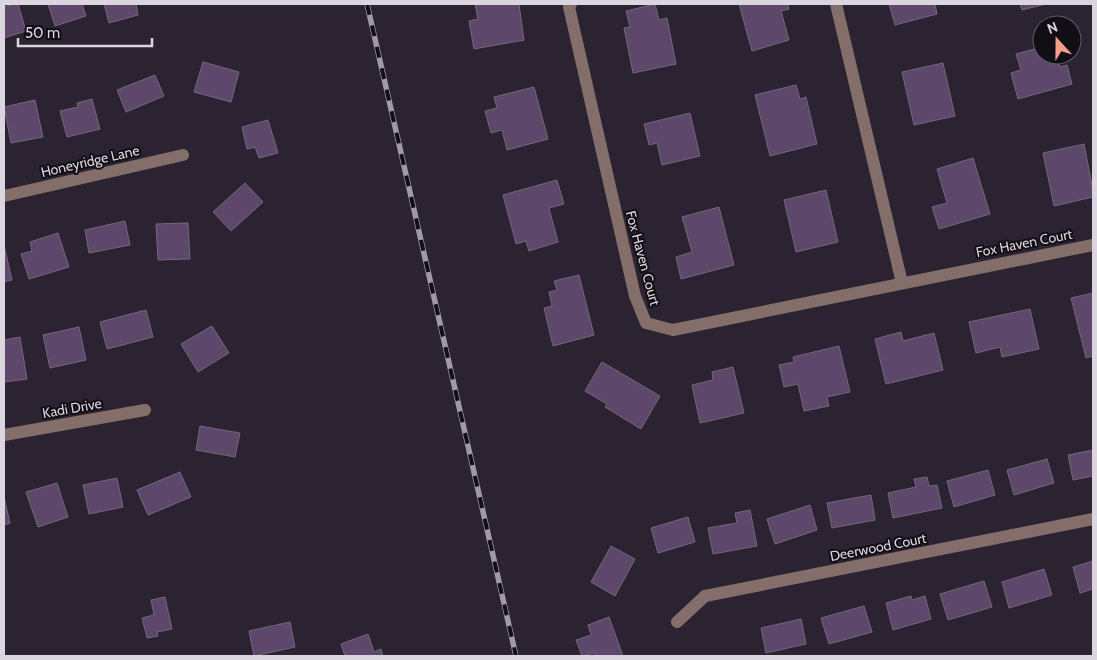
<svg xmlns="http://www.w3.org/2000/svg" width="1097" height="660" font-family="Cabin,sans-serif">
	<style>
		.building { fill: #5d476b; stroke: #726879 }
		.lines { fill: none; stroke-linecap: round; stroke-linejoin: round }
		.minor { stroke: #846e69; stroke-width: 12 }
		.rail-casing { stroke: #a19aa6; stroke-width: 5.5 }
		.rail { stroke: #120e15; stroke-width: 4; stroke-dasharray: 11; stroke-linecap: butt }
		.labels { text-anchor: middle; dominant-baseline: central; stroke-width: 4; stroke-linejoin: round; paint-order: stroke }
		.street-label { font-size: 14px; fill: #dbd5df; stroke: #120e15 }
	</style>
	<rect width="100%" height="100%" fill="#2c2332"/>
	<path class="building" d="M 13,4 L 18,4 L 26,31 L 4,38 L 4,7 Z
		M 48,4 L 82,4 L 86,16 L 55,26 Z
		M 104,4 L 136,4 L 138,15 L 109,23 Z
		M 475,4 L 519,4 L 524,40 L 474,49 L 469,21 L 478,19 Z
		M 655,4 L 659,20 L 667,18 L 676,64 L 633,73 L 624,28 L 630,27 L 626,11 Z
		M 739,4 L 788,4 L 789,9 L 781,11 L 789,40 L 752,51 Z
		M 889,4 L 935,4 L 937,14 L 895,25 Z
		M 1020,4 L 1046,4 L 1022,10 Z
		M 1042,47 L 1042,55 L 1057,55 L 1060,67 L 1067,65 L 1072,84 L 1018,99 L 1011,73 L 1021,70 L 1016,54 Z
		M 203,62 L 239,72 L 231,102 L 194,92 Z
		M 943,63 L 955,116 L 914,125 L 902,72 Z
		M 155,75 L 164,96 L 126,112 L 117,90 Z
		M 796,85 L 800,99 L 806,97 L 817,144 L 770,156 L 755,95 Z
		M 534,87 L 548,139 L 507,150 L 502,130 L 491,133 L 485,111 L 497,108 L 494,97 Z
		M 92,99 L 100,129 L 67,137 L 60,111 L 78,107 L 77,103 Z
		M 35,100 L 43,137 L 11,143 L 4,107 Z
		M 690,113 L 700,156 L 662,165 L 657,143 L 649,145 L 644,124 Z
		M 268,120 L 278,153 L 259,158 L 255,147 L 247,149 L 242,127 Z
		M 1084,144 L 1093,190 L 1093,197 L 1054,206 L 1043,153 Z
		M 973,158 L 990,214 L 939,229 L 932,207 L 947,203 L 937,169 Z
		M 557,180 L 564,204 L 549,208 L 558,242 L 529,251 L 526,241 L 516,244 L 503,195 Z
		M 245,183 L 263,202 L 231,231 L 213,212 Z
		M 826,190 L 838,242 L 796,252 L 784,200 Z
		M 719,207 L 734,265 L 681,279 L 676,257 L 692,252 L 682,217 Z
		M 125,221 L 130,245 L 89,253 L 85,230 Z
		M 188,223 L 190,259 L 158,260 L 156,224 Z
		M 58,233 L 69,267 L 29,279 L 21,254 L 32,251 L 30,242 Z
		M 4,245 L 12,280 L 4,282 Z
		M 579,275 L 594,335 L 553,346 L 544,308 L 552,306 L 549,292 L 557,290 L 554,281 Z
		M 1093,293 L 1093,356 L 1086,358 L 1071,298 Z
		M 1030,309 L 1039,349 L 1002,357 L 1000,347 L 976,353 L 969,322 Z
		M 146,310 L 153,337 L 107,349 L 100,322 Z
		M 212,326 L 229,353 L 198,372 L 181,344 Z
		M 79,327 L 86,360 L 50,368 L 43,335 Z
		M 901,332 L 903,341 L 934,333 L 943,370 L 886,384 L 875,339 Z
		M 20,337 L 27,379 L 4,382 L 4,340 Z
		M 839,346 L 850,392 L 827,397 L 829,406 L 804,411 L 798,384 L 784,387 L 779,365 L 794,362 L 793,357 Z
		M 602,362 L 660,396 L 641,429 L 605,407 L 607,404 L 585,391 Z
		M 733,367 L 744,413 L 700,423 L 692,385 L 713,380 L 712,372 Z
		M 200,426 L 240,433 L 235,457 L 196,450 Z
		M 1093,450 L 1093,476 L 1073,480 L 1068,455 Z
		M 1047,459 L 1054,483 L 1014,495 L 1007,470 Z
		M 988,470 L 995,495 L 954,507 L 947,481 Z
		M 180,472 L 191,497 L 148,515 L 137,490 Z
		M 927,477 L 929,486 L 937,485 L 942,508 L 893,518 L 888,493 L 916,487 L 914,479 Z
		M 117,478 L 123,507 L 89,514 L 83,485 Z
		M 57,483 L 68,517 L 38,527 L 26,492 Z
		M 871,495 L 875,520 L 832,528 L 827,503 Z
		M 4,497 L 10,523 L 4,525 Z
		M 810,505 L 817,530 L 775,544 L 767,519 Z
		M 750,510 L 757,546 L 713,554 L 708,528 L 737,523 L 735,513 Z
		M 688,517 L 695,542 L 658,553 L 651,528 Z
		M 611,546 L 635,559 L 615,596 L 591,582 Z
		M 1093,561 L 1093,589 L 1080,593 L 1073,567 Z
		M 1044,569 L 1052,595 L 1009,608 L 1002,582 Z
		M 984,581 L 992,607 L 948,620 L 940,594 Z
		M 911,596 L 912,600 L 925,596 L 931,619 L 893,630 L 886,603 Z
		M 165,597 L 172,629 L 157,632 L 158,636 L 147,638 L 142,618 L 154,615 L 151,600 Z
		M 864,606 L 872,632 L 829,644 L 821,618 Z
		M 609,617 L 623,656 L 595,656 L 594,653 L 582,656 L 576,640 L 591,635 L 588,625 Z
		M 801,619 L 806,644 L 766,653 L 761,628 Z
		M 290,622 L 295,647 L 254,656 L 249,631 Z
		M 368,634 L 374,652 L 381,649 L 383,656 L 345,656 L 341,644 Z"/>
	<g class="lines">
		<path class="minor" d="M 571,4 L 569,7 L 635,296 L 646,323 L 673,330 L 1093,245
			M 836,4 L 902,283
			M 4,196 L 183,155
			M 4,435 L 145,410
			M 677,622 L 705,596 L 1093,519"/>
		<defs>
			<path id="rail" d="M 367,4 L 516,656"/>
		</defs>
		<use href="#rail" class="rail-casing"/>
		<use href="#rail" class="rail"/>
	</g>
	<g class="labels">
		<g class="street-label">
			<text transform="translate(90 161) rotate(-13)">Honeyridge Lane</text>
			<text transform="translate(1024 243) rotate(-11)">Fox Haven Court</text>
			<text transform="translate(643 258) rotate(75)">Fox Haven Court</text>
			<text transform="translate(72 408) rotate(-10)">Kadi Drive</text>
			<text transform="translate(878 547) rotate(-11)">Deerwood Court</text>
		</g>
	</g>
	<rect width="1097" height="660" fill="none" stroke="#dbd5df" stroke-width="10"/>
	<g transform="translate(1057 40) rotate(339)"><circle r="24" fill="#120e15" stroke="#625e66"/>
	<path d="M0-4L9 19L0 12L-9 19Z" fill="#f49e89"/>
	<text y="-8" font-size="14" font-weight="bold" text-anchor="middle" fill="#dbd5df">N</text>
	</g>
	<path d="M18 38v8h134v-8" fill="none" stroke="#dbd5df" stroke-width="2.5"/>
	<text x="25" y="38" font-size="15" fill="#dbd5df" stroke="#120e15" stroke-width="4" paint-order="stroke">50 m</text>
</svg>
